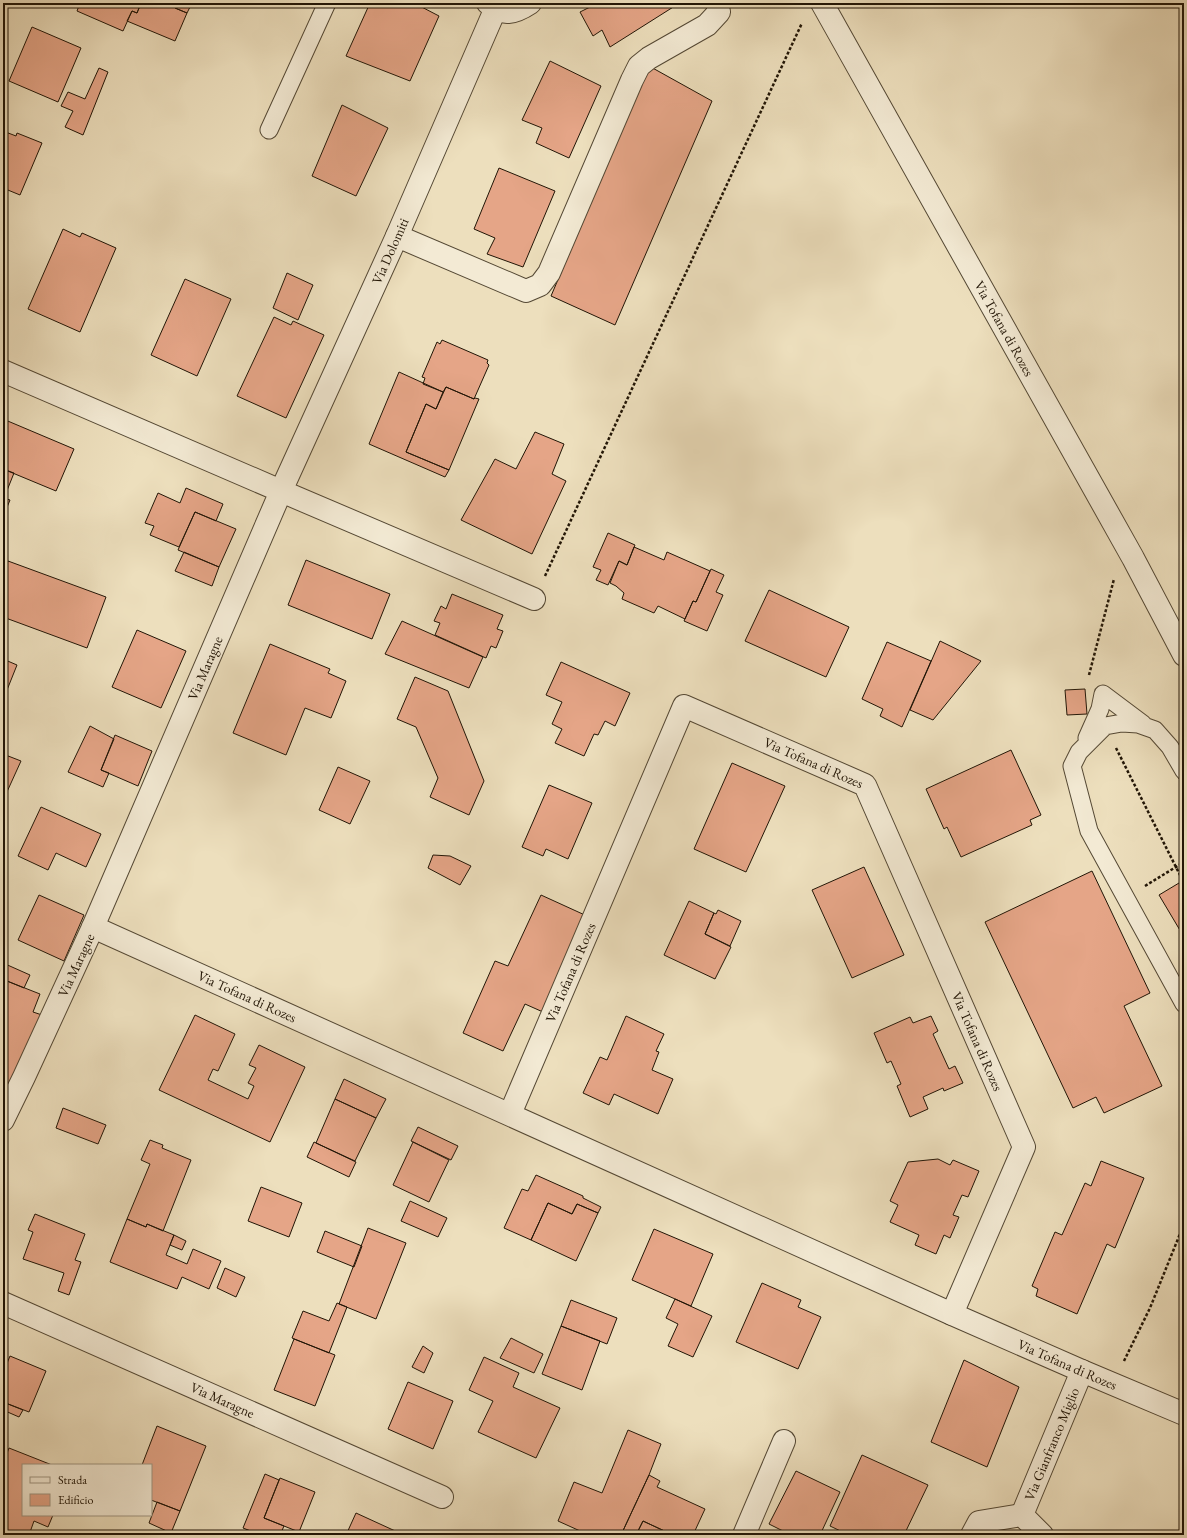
<svg xmlns="http://www.w3.org/2000/svg" width="1187" height="1538" font-family="'EB Garamond',serif">
	<style>
		.building { fill: #e5a587; stroke: #211506 }
		.lines { fill: none; stroke-linecap: round; stroke-linejoin: round }
		.lane-casing { stroke: #544834; stroke-width: 19 }
		.street-casing { stroke: #544834; stroke-width: 24 }
		.path { stroke: #211506; stroke-width: 2.5; stroke-dasharray: 3 2; stroke-linecap: butt }
		.lane { stroke: #f3ead4; stroke-width: 17 }
		.street { stroke: #f3ead4; stroke-width: 22 }
		.labels { text-anchor: middle; dominant-baseline: central; stroke-width: 3; stroke-linejoin: round; paint-order: stroke }
		.street-label { font-size: 14px; fill: #211506; stroke: #f3ead4 }
	</style>
	<rect width="100%" height="100%" fill="#eddfbd"/>
	<filter id="stains"><feTurbulence type="fractalNoise" baseFrequency=".005" numOctaves="4"/><feColorMatrix values="0 0 0 0 .2 0 0 0 0 .09 0 0 0 0 .02 0 0 0 .5 -.17"/></filter>
	<radialGradient id="worn" r=".72"><stop offset=".6" stop-color="#630" stop-opacity="0"/><stop offset="1" stop-color="#630" stop-opacity=".3"/></radialGradient>
	<path class="building" d="M 80,3 L 141,3 L 137,13 L 132,11 L 123,31 L 77,11 Z
		M 141,3 L 177,3 L 175,8 L 187,13 L 175,41 L 127,21 L 132,11 L 137,13 Z
		M 177,3 L 192,3 L 187,13 L 175,8 Z
		M 370,3 L 414,3 L 439,16 L 410,81 L 346,56 Z
		M 598,3 L 677,3 L 678,4 L 610,47 L 602,30 L 593,36 L 580,12 Z
		M 32,27 L 81,48 L 58,102 L 9,81 Z
		M 550,61 L 601,86 L 569,158 L 536,143 L 542,128 L 522,120 Z
		M 649,66 L 712,101 L 615,325 L 551,296 Z
		M 99,68 L 108,72 L 83,135 L 65,127 L 73,111 L 61,106 L 68,92 L 85,99 Z
		M 342,105 L 388,128 L 356,196 L 312,176 Z
		M 3,131 L 16,136 L 17,133 L 42,143 L 20,195 L 3,188 Z
		M 499,168 L 555,191 L 523,267 L 487,254 L 495,238 L 474,229 Z
		M 63,229 L 80,237 L 82,233 L 116,248 L 80,332 L 28,309 Z
		M 287,273 L 313,285 L 298,320 L 273,308 Z
		M 185,279 L 231,299 L 197,376 L 151,355 Z
		M 274,317 L 291,325 L 293,321 L 324,335 L 286,418 L 237,396 Z
		M 442,340 L 488,360 L 487,363 L 489,365 L 474,399 L 446,387 L 443,392 L 423,384 L 425,378 L 422,377 L 437,342 L 440,344 Z
		M 399,372 L 443,392 L 436,409 L 426,404 L 406,452 L 449,470 L 445,477 L 369,444 Z
		M 446,387 L 474,399 L 475,398 L 479,399 L 449,470 L 406,452 L 426,404 L 436,409 Z
		M 3,419 L 74,449 L 56,491 L 3,469 Z
		M 535,432 L 564,444 L 552,474 L 566,481 L 532,554 L 461,520 L 495,459 L 516,469 Z
		M 3,469 L 14,473 L 4,498 L 10,500 L 3,517 Z
		M 186,488 L 223,504 L 216,521 L 195,512 L 179,547 L 150,535 L 154,526 L 145,523 L 158,493 L 180,503 Z
		M 195,512 L 236,529 L 219,567 L 178,550 Z
		M 608,533 L 635,545 L 627,565 L 619,561 L 608,585 L 596,580 L 601,570 L 593,567 Z
		M 634,547 L 664,560 L 667,552 L 710,571 L 696,602 L 693,601 L 685,619 L 658,606 L 654,613 L 622,599 L 624,593 L 616,586 L 610,583 L 619,561 L 627,565 Z
		M 184,552 L 219,567 L 212,586 L 175,571 Z
		M 306,560 L 390,594 L 372,639 L 288,605 Z
		M 8,561 L 106,597 L 87,648 L 3,617 L 3,574 Z
		M 711,569 L 724,575 L 716,592 L 723,595 L 707,631 L 684,621 L 693,601 L 696,602 Z
		M 769,590 L 849,627 L 826,677 L 745,641 Z
		M 452,594 L 503,615 L 497,629 L 503,631 L 496,648 L 491,646 L 486,658 L 435,635 L 440,623 L 434,621 L 441,606 L 446,609 Z
		M 402,621 L 483,657 L 469,688 L 385,654 Z
		M 137,630 L 186,651 L 161,708 L 112,687 Z
		M 940,641 L 981,661 L 933,720 L 910,710 Z
		M 887,642 L 931,661 L 902,727 L 880,716 L 883,709 L 862,699 Z
		M 270,644 L 330,669 L 328,673 L 346,681 L 331,718 L 305,708 L 286,755 L 233,733 Z
		M 3,659 L 17,665 L 3,700 Z
		M 561,662 L 630,693 L 615,726 L 605,721 L 598,735 L 594,734 L 584,756 L 555,743 L 562,729 L 552,724 L 562,702 L 546,695 Z
		M 415,677 L 448,691 L 484,781 L 469,815 L 430,797 L 438,778 L 416,727 L 397,719 Z
		M 1085,689 L 1087,714 L 1067,715 L 1065,690 Z
		M 90,726 L 114,739 L 101,770 L 109,773 L 103,787 L 68,772 Z
		M 115,735 L 152,751 L 138,786 L 101,770 Z
		M 1011,750 L 1041,815 L 1030,820 L 1032,825 L 961,857 L 947,827 L 944,829 L 926,789 Z
		M 3,754 L 21,761 L 6,794 L 3,793 Z
		M 732,763 L 785,786 L 746,872 L 694,849 Z
		M 338,767 L 370,781 L 350,824 L 319,810 Z
		M 549,785 L 592,803 L 568,859 L 546,849 L 543,856 L 522,847 Z
		M 41,807 L 101,834 L 86,867 L 56,853 L 48,870 L 18,856 Z
		M 433,855 L 450,856 L 471,866 L 460,885 L 428,868 Z
		M 864,867 L 904,955 L 852,978 L 812,890 Z
		M 1092,871 L 1150,993 L 1124,1006 L 1162,1086 L 1104,1113 L 1096,1097 L 1073,1108 L 985,922 Z
		M 1184,880 L 1184,937 L 1159,895 Z
		M 39,895 L 84,915 L 64,961 L 18,940 Z
		M 541,895 L 587,916 L 543,1012 L 525,1004 L 503,1051 L 463,1033 L 495,961 L 508,966 Z
		M 689,901 L 714,913 L 705,934 L 731,947 L 715,979 L 664,955 Z
		M 718,910 L 741,921 L 730,946 L 705,934 L 714,913 L 716,914 Z
		M 3,963 L 30,975 L 24,988 L 7,981 L 5,985 L 3,984 Z
		M 7,981 L 40,994 L 33,1012 L 45,1016 L 3,1106 L 3,990 Z
		M 195,1015 L 235,1034 L 218,1071 L 213,1069 L 208,1080 L 248,1099 L 254,1086 L 248,1083 L 256,1068 L 249,1065 L 259,1045 L 305,1067 L 270,1142 L 159,1090 Z
		M 626,1016 L 664,1034 L 656,1051 L 659,1052 L 652,1070 L 673,1079 L 658,1114 L 614,1094 L 609,1105 L 583,1093 L 600,1057 L 607,1060 Z
		M 931,1016 L 938,1031 L 933,1034 L 949,1069 L 955,1066 L 963,1083 L 944,1091 L 943,1088 L 923,1097 L 928,1109 L 910,1117 L 897,1086 L 901,1084 L 891,1061 L 887,1063 L 874,1033 L 910,1017 L 913,1023 Z
		M 344,1079 L 386,1099 L 376,1118 L 335,1099 Z
		M 335,1099 L 376,1118 L 355,1161 L 316,1143 Z
		M 63,1108 L 106,1125 L 98,1144 L 56,1128 Z
		M 418,1127 L 458,1146 L 451,1160 L 411,1141 Z
		M 150,1140 L 163,1145 L 162,1148 L 191,1160 L 163,1231 L 147,1224 L 146,1227 L 127,1219 L 150,1164 L 141,1160 Z
		M 314,1142 L 356,1162 L 349,1177 L 307,1157 Z
		M 413,1142 L 449,1160 L 429,1202 L 393,1185 Z
		M 938,1159 L 950,1165 L 953,1160 L 979,1171 L 968,1197 L 962,1195 L 953,1215 L 959,1217 L 950,1238 L 944,1235 L 936,1254 L 915,1245 L 919,1235 L 890,1222 L 898,1205 L 890,1201 L 908,1162 Z
		M 1101,1161 L 1144,1178 L 1115,1248 L 1107,1244 L 1077,1314 L 1036,1296 L 1038,1289 L 1032,1286 L 1055,1232 L 1062,1235 L 1085,1183 L 1091,1186 Z
		M 536,1175 L 583,1196 L 583,1198 L 601,1207 L 598,1213 L 577,1204 L 572,1214 L 548,1203 L 531,1240 L 504,1228 L 522,1189 L 528,1191 Z
		M 261,1187 L 302,1203 L 289,1237 L 248,1221 Z
		M 410,1201 L 447,1218 L 438,1237 L 401,1221 Z
		M 548,1203 L 572,1214 L 577,1204 L 598,1213 L 576,1261 L 531,1240 Z
		M 35,1214 L 85,1234 L 75,1260 L 81,1262 L 69,1295 L 58,1291 L 64,1273 L 23,1259 L 33,1232 L 28,1230 Z
		M 127,1219 L 146,1227 L 147,1224 L 174,1235 L 166,1255 L 187,1264 L 193,1249 L 221,1261 L 209,1289 L 182,1277 L 177,1289 L 110,1262 Z
		M 368,1228 L 406,1243 L 376,1319 L 339,1304 Z
		M 654,1229 L 713,1254 L 691,1306 L 632,1280 Z
		M 325,1231 L 362,1246 L 354,1267 L 317,1252 Z
		M 174,1235 L 186,1241 L 182,1250 L 170,1245 Z
		M 225,1268 L 245,1277 L 236,1297 L 217,1288 Z
		M 762,1283 L 801,1300 L 798,1307 L 821,1317 L 798,1369 L 736,1342 Z
		M 675,1299 L 712,1316 L 693,1357 L 668,1346 L 678,1324 L 666,1318 Z
		M 571,1300 L 617,1318 L 607,1344 L 561,1326 Z
		M 337,1303 L 347,1307 L 329,1353 L 292,1338 L 303,1311 L 329,1321 Z
		M 561,1326 L 600,1341 L 582,1390 L 542,1374 Z
		M 511,1338 L 543,1354 L 534,1373 L 500,1358 Z
		M 294,1339 L 335,1355 L 315,1406 L 274,1390 Z
		M 423,1346 L 433,1353 L 424,1373 L 412,1367 Z
		M 10,1356 L 46,1371 L 29,1412 L 3,1402 L 3,1373 Z
		M 484,1357 L 519,1373 L 513,1387 L 560,1408 L 536,1458 L 478,1432 L 493,1401 L 469,1390 Z
		M 964,1360 L 1019,1387 L 987,1467 L 931,1442 Z
		M 408,1382 L 453,1401 L 433,1449 L 388,1429 Z
		M 3,1402 L 23,1410 L 19,1417 L 3,1410 Z
		M 157,1426 L 206,1446 L 180,1511 L 151,1500 L 151,1465 L 142,1465 Z
		M 628,1430 L 661,1444 L 649,1475 L 621,1535 L 589,1535 L 558,1521 L 574,1482 L 602,1493 Z
		M 9,1448 L 52,1465 L 23,1465 L 23,1515 L 53,1515 L 48,1527 L 34,1521 L 29,1535 L 3,1535 L 3,1464 Z
		M 862,1455 L 928,1485 L 904,1535 L 849,1535 L 830,1526 Z
		M 796,1471 L 840,1492 L 820,1535 L 791,1535 L 769,1524 Z
		M 265,1474 L 279,1480 L 264,1518 L 284,1526 L 280,1535 L 261,1535 L 243,1528 Z
		M 649,1475 L 660,1481 L 657,1487 L 705,1509 L 693,1535 L 673,1535 L 643,1521 L 636,1535 L 621,1535 Z
		M 280,1478 L 315,1492 L 299,1532 L 264,1518 Z
		M 157,1502 L 180,1511 L 171,1533 L 149,1523 Z
		M 356,1513 L 404,1535 L 346,1535 Z
		M 643,1521 L 673,1535 L 636,1535 Z"/>
	<g class="lines">
		<defs>
			<path id="lane" d="M 269,130 L 327,3
				M 1087,738 L 1100,709 L 1103,694 L 1143,724
				M 1184,771 L 1170,747 L 1155,730 L 1138,724 L 1122,723 L 1105,726 L 1079,752 L 1072,766 L 1089,831 L 1184,1004"/>
			<g id="street">
				<path d="M 488,3 C 502,17 515,13 530,3"/>
				<path id="s1" d="M 822,3 L 1133,558 L 1184,655"/>
				<path d="M 495,10 L 397,236 L 281,491 L 534,599"/>
				<path d="M 397,236 L 526,291 L 540,285 L 549,273 L 632,80 L 639,66 L 649,58 L 707,25 L 719,12 L 717,3"/>
				<path d="M 3,371 L 281,491 L 93,927 L 24,1077 L 3,1120"/>
				<path id="s2" d="M 93,927 L 952,1314 L 1082,1371 L 1184,1414"/>
				<path id="s3" d="M 510,1114 L 684,706 L 865,785 L 1024,1147 L 952,1314"/>
				<path id="s4" d="M 3,1303 L 442,1497"/>
				<path id="s5" d="M 1022,1515 L 1082,1371"/>
				<path d="M 744,1535 L 784,1441"/>
				<path d="M 972,1535 L 979,1522 L 1022,1515 L 1042,1535"/>
			</g>
		</defs>
		<use href="#lane" class="lane-casing"/>
		<use href="#street" class="street-casing"/>
		<path class="path" d="M 545,576 L 802,23
			M 1089,675 L 1114,579
			M 1116,748 L 1183,881
			M 1145,886 L 1184,862
			M 1124,1361 L 1150,1308 L 1184,1224"/>
		<use href="#lane" class="lane"/>
		<use href="#street" class="street"/>
	</g>
	<g class="labels">
		<g class="street-label">
			<text transform="translate(390 251) rotate(-66)">Via Dolomiti</text>
			<text stroke="none"><textPath href="#s1" startOffset="373">Via Tofana di Rozes</textPath></text>
			<text transform="translate(205 668) rotate(-67)">Via Maragne</text>
			<text stroke="none"><textPath href="#s3" startOffset="585">Via Tofana di Rozes</textPath></text>
			<text transform="translate(76 965) rotate(-65)">Via Maragne</text>
			<text stroke="none"><textPath href="#s3" startOffset="154">Via Tofana di Rozes</textPath></text>
			<text stroke="none"><textPath href="#s2" startOffset="169">Via Tofana di Rozes</textPath></text>
			<text stroke="none"><textPath href="#s3" startOffset="921">Via Tofana di Rozes</textPath></text>
			<text stroke="none"><textPath href="#s2" startOffset="1068">Via Tofana di Rozes</textPath></text>
			<text stroke="none"><textPath href="#s4" startOffset="240">Via Maragne</textPath></text>
			<text stroke="none"><textPath href="#s5" startOffset="77">Via Gianfranco Miglio</textPath></text>
		</g>
	</g>
	<rect width="1187" height="1538" fill="none" stroke="#eddfbd" stroke-width="16"/>
	<rect x="4" y="4" width="1179" height="1530" fill="none" stroke="#211506" stroke-width="2"/>
	<rect x="8" y="8" width="1171" height="1522" fill="none" stroke="#211506"/>
	<rect x="22" y="1464" width="130" height="52" fill="#f3ead4" stroke="#9f9582"/>
	<rect x="30" y="1477" width="20" height="6" fill="#f3ead4" stroke="#9f9582"/>
	<text x="58" y="1484" font-size="12" fill="#211506">Strada</text>
	<rect x="30" y="1494" width="20" height="12" fill="#e5a587" stroke="#9f9582"/>
	<text x="58" y="1504" font-size="12" fill="#211506">Edificio</text>
	<rect width="100%" height="100%" filter="url(#stains)"/>
	<rect width="100%" height="100%" fill="url(#worn)"/>
</svg>
